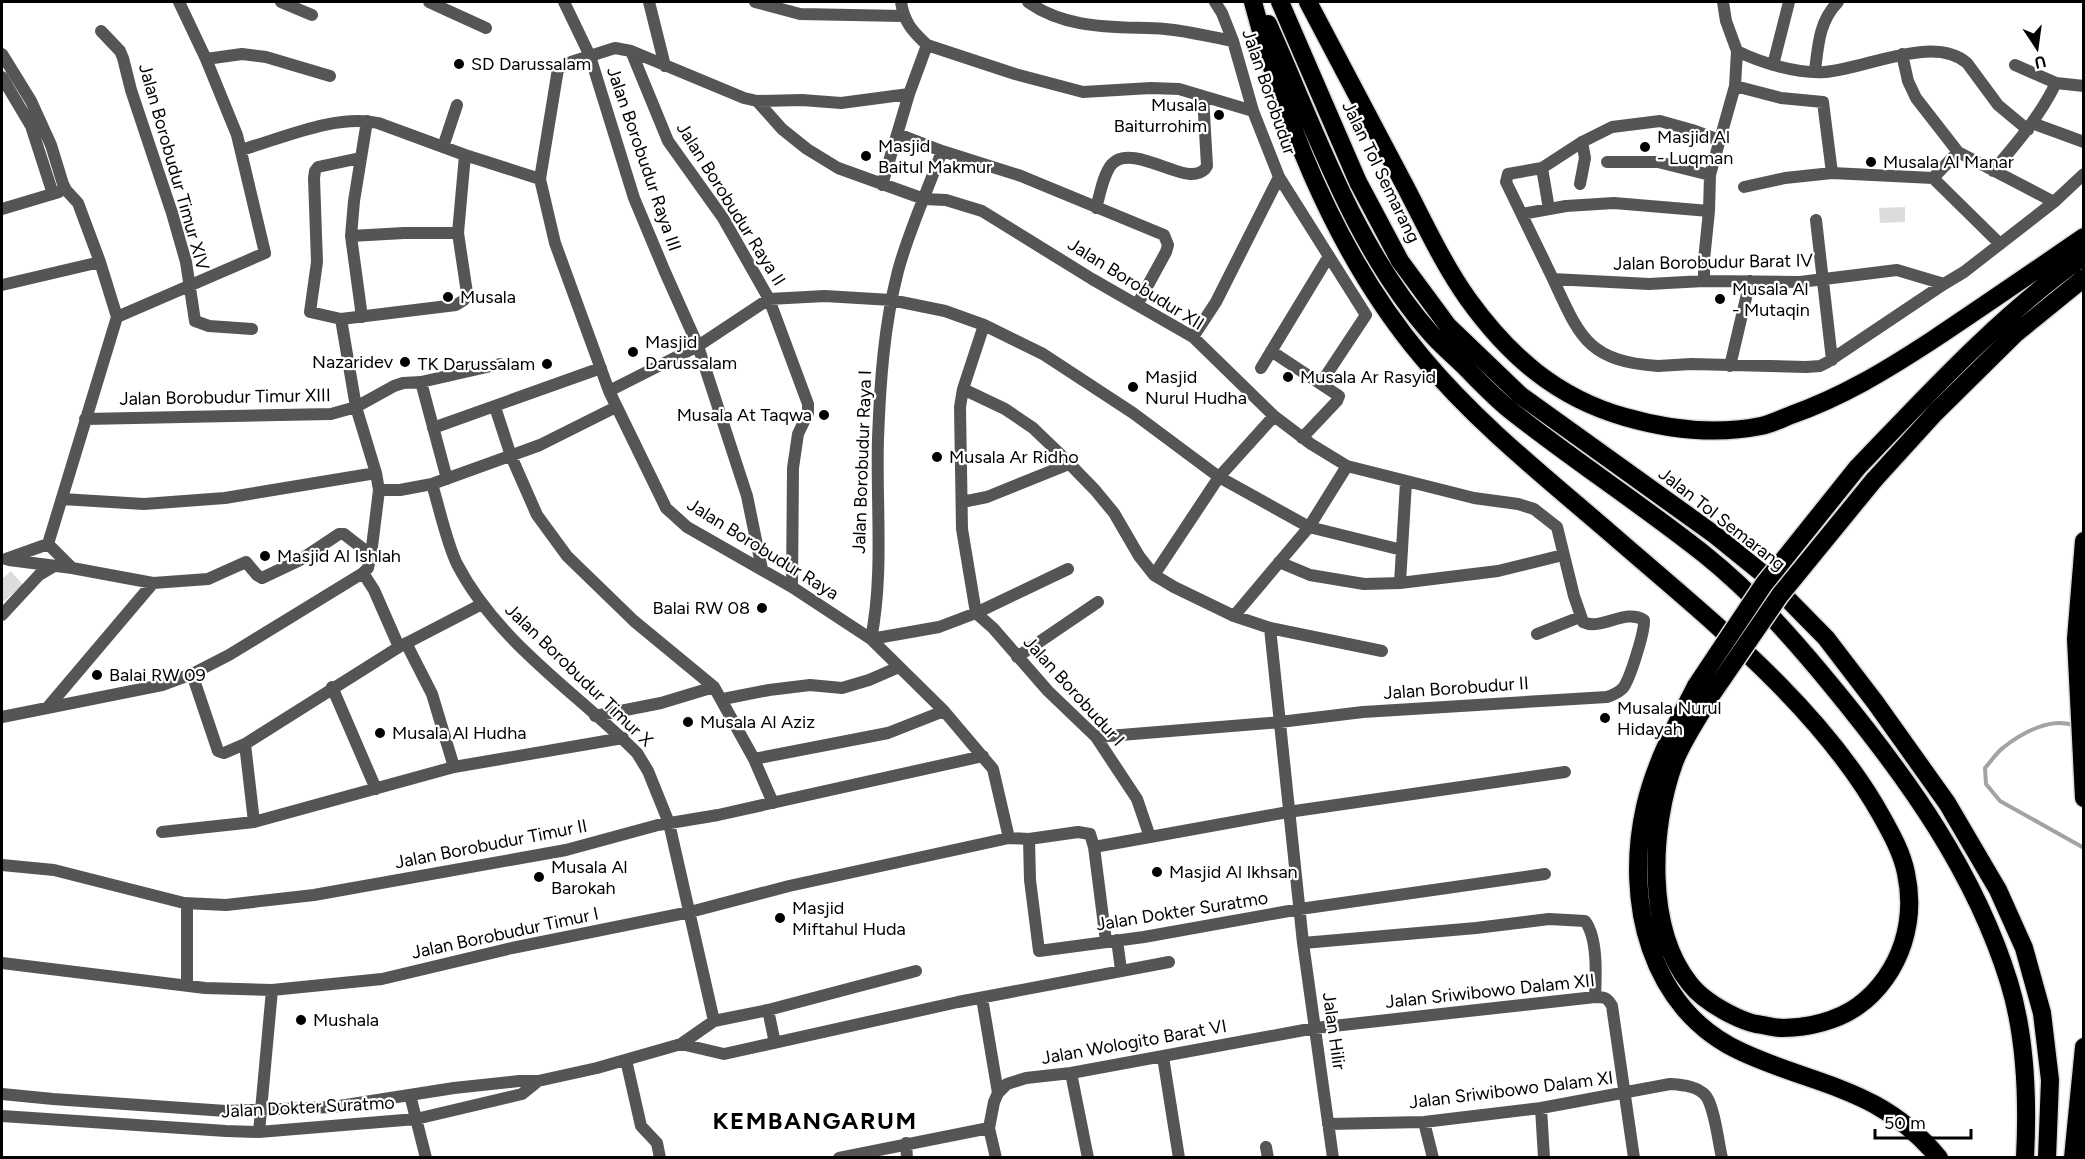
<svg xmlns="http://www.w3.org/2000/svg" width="2085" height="1159" font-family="Figtree,sans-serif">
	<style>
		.green { fill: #dcdcdc }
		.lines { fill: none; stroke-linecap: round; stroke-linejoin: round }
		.stream { stroke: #a3a3a3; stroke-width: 4 }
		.motorway-casing { stroke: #dbdbdb; stroke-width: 21 }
		.minor { stroke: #555; stroke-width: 12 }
		.motorway { stroke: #000; stroke-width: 18 }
		.motorway-bridge-casing { stroke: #dbdbdb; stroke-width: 21; stroke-linecap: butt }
		.motorway-bridge { stroke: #000; stroke-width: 18 }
		.poi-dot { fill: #000; stroke: #fff; stroke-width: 2 }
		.labels { text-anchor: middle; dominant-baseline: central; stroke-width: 4.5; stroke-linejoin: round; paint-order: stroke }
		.poi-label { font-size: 18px; fill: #000; stroke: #fff; text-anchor: start }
		.street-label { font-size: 18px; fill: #000; stroke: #fff }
		.district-label { font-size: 24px; font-weight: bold; letter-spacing: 1.5px; fill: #000; stroke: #fff }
	</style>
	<rect width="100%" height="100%" fill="#fff"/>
	<path class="green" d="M 1905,207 L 1905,222 L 1880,223 L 1879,208 Z
		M 11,571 L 23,585 L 2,603 L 2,579 Z"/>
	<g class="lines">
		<path class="stream" d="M 2075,726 C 2052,716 2022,733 2004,747 C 1997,752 1991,761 1985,768 L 1986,784 L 2000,801 L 2084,848"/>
		<defs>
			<path id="motorway" d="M 1253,2 C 1286,127 1338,257 1422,357 C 1477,423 1544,476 1609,532 C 1704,615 1820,705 1882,817 C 1892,835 1902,853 1906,873 C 1911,896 1910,921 1903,943 C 1895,968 1879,991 1858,1006 C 1837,1021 1807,1028 1783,1028 C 1774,1028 1765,1025 1756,1024 C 1747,1022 1740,1019 1732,1015 C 1716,1007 1701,998 1690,984 C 1645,928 1651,827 1674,763 C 1683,739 1700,716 1712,694
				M 1280,2 L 1358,182 L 1400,261 L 1448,326 L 1520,395 L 1715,535 L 1762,573 L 1826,638 L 1875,702 L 1947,803 L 1998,890 L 2024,948 L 2042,1013 L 2050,1080 L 2047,1158
				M 1308,2 C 1340,62 1372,123 1404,184 C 1424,222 1443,264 1468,299 C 1509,356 1557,398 1625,417 C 1670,430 1716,435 1761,426 C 1771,424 1781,419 1791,415 C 1842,397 1885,371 1931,341 C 1982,307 2033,272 2084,237
				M 1268,24 C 1316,131 1354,248 1433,336 C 1443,347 1454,356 1464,366 C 1479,381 1494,397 1510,410 C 1573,460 1641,504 1704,554 C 1754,594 1796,642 1836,691 C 1908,779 1975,872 2009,982 C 2026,1037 2028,1100 2025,1158
				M 1857,468 C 1927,395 2001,314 2084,256
				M 1874,480 L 1935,413 L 2015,334 L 2084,278
				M 2084,541 L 2076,639 L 2084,798
				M 1696,686 C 1676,725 1655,763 1645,807 C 1624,900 1649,1010 1742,1052 C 1818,1087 1880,1087 1939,1158
				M 2073,1158 L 2084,1047"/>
		</defs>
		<use href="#motorway" class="motorway-casing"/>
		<path class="minor" d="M 281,2 L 312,15
			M 429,2 L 486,28
			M 564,2 L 590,56 L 634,198 L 665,272 L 698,346 L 747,496 L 762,569
			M 649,2 L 665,66
			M 755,2 L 800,14 L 903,16
			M 1028,2 C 1069,31 1118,26 1165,29 C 1188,31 1211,37 1233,41
			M 1215,2 L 1222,13 L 1233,41 L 1253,111 L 1279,177 L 1366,315 L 1321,383
			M 101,31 L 120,51 L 123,58 L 131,90 L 172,213 L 186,262 L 195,321 L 209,326 L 252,329
			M 927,45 L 1015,74 L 1083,92 L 1151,88 L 1179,89 L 1253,111
			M 631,51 L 668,141 L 723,218 L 769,299 L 808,404 L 808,413 L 798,434 L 793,468 L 792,587
			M 1737,51 C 1761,63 1798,74 1825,72 C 1865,69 1933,34 1967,63 L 1998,105 L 2028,130
			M 2,54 L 31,101 L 51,145 L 63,184 L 66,190 L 78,203 L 100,262 L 117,317 L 48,544 L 6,559
			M 1902,54 L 1908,81 L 1916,98 L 1958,152 L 2054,202
			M 206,59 L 242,54 L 266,57 L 330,76
			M 1773,65 L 1789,2
			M 2015,65 L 2056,83 L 2084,86
			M 1815,71 C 1818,46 1819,21 1838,2
			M 2,77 L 31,126 L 53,194
			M 1735,86 L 1781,98 L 1823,102 L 1832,173
			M 757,101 L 802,100 L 841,103 L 909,94
			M 2032,123 L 2084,142
			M 898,134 L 942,151 L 1021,176 L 1164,235 L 1168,245 L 1166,252 L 1137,305
			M 1719,140 L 1692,130 L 1660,121 L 1612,127 L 1582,142 L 1542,168 L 1508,174 L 1506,182 L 1553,279 L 1649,284 L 1704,281 L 1800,282 L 1897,270 L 1944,284
			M 443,147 L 457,105
			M 241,150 C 283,138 335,114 378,123 L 465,155 L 540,179
			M 360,158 L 318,167 L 315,171 L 314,178 L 317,262 L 310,312 L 341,319 L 456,305 L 464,300 L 467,293 L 458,233 L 465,155
			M 1607,162 L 1658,162 L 1710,175 L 1735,86 L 1737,51 L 1726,21 L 1723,2
			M 1542,168 L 1549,209
			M 1993,171 C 2017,143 2040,116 2056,83
			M 1933,178 L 2000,244
			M 1580,184 L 1585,158 L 1582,142
			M 882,185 L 909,94 L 927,45 C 912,31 904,22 901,2
			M 1744,187 L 1785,178 L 1832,173 L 1933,178 L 1958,152
			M 1096,208 C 1100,195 1103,174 1112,164 C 1129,145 1173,175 1192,174 C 1197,174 1202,172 1205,169 L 1207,166 L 1203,96
			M 2,209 L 59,192
			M 1709,211 L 1710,175
			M 1522,214 L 1566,206 L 1614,203 L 1709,211 L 1704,260 L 1704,281
			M 1816,220 L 1832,360
			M 351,236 L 404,233 L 458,233
			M 1553,279 C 1580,337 1587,361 1658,366 L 1691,364 L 1806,367 L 1820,366 L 1826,363 L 1944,284 L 1964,272 L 2054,202 L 2084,174
			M 2,285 L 100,262
			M 117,317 L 265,253 L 237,135 L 206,59 L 179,2
			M 362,317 L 351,236 L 354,201 L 367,121
			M 1193,337 L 1216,302 L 1279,177
			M 1271,351 L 1339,396 L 1337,401 L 1302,438
			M 1730,366 L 1750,281
			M 1261,368 L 1329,256
			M 421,382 L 447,479
			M 963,389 L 1005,409 L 1033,428 L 1059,453 L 1095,490 L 1114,513 L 1139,556 L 1154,575 L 1174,587 L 1234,616 L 1270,628 L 1382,651
			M 609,391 L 698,346 L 769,299 L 825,296 L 891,300 L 945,311 L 984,325 L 1043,354 L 1133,413 L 1219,477 L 1309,527 L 1402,550
			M 495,407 L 511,456 L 537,515 L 567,556 L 634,621 L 714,687 L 754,759 L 773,803
			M 85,419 L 331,414 L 356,407 L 394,386 L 403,383 L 421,382 L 500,364
			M 433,428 L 601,368
			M 432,484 C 439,507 447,544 457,564 C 498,643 576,692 637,753 L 648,771 L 669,823 L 714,1021
			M 379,490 L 400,490 L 432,484 L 540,445 L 616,407
			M 62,499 L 144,504 L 225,498 L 376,473
			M 962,502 L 987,497 L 1069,464
			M 48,544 L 72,568
			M 9,560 L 72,568 L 153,583 L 208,579 L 246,562 L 257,575 L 262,578 L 300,560 L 339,534 L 344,534 L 371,555
			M 1279,562 L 1310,575 L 1364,584 L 1400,583 L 1498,571 L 1563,555
			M 363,573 L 374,590 L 399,647
			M 1154,575 L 1219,477 L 1274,416
			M 1400,583 L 1406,482
			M 976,613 L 993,628 L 1048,691 L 1096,737 L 1137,799 L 1150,837 L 1288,812 L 1565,772
			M 976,613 L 962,529 L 960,407 L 963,389 L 984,325
			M 2,615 L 39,575 L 54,566
			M 1234,616 L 1309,527 L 1347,466
			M 1270,628 L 1303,943 L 1333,1158
			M 1537,634 L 1580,617
			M 871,639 C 884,574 876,505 878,439 C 880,383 884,325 898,271 C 908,233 928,189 942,151
			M 871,639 L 939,627 L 976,613 L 1068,569
			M 406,643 L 432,694 L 454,767
			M 1017,657 L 1098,602
			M 192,674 L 218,751 L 224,753 L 245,744 L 399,647 L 482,604
			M 332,687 L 376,789
			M 723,699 L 769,690 L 810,685 L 842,688 L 869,680 L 899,667
			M 48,707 L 153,583
			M 595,716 L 661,703 L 714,687
			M 2,717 L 162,685 L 192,674 L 229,655 L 363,573 L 368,568 L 371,555 L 379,490 L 376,473 L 356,407 L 341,319
			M 245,744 L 254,822
			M 754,759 L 888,733 L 944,711
			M 162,832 L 254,822 L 454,767 L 623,738
			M 1009,838 L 993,769 L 944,711 L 871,639 L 792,587 L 687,527 L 666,508 L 609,391 L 555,243 L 540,179 L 558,69 L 571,62 L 615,48 L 631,51 L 744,98 L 757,101 L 782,129 L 807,149 L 838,168 L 924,199 L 946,200 L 982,211 L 1092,279 L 1193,337 L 1274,416 L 1311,444 L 1347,466 L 1474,498 L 1518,504 L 1534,509 L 1557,527 L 1574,596 L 1583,622 C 1602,631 1625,608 1644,620 C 1645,631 1630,679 1623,688 C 1618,693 1613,695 1607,697 L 1363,712 L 1280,722 L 1096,737
			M 1029,839 L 1078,832 L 1090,834 L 1094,847 L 1106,941
			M 1094,847 L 1150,837
			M 2,865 L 54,870 L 184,903 L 226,905 L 314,895 L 566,850 L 658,825 L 718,815 L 983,756
			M 187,903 L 187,986
			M 1117,940 L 1121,970
			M 1303,943 L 1476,928 L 1549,919 L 1585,921 C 1598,938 1596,976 1595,997
			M 2,963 L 205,988 L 272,990 L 382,979 L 512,948 L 690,912 L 789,886 L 1009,838 L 1029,839 L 1030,880 L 1039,951 L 1144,937 L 1300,909 L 1545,874
			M 982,998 L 998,1093
			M 768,1010 L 775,1043
			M 681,1044 L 724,1054 L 958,1002 L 1169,962
			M 1163,1057 L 1179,1158
			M 626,1060 L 641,1126 L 657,1143 L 660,1158
			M 1071,1073 L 1088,1158
			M 2,1094 L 53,1099 L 226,1111 L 333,1107 L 454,1088 L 519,1081 L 538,1081 L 597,1068 L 681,1044 L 714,1021 L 768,1010 L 916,971
			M 410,1095 L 426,1158
			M 1541,1108 L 1544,1158
			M 2,1116 L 226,1131 L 259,1132 L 416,1119 L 522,1094 L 538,1081
			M 1424,1122 L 1433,1158
			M 1328,1124 L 1424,1122 L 1541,1108 L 1670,1084 C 1682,1085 1698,1086 1706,1096 C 1715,1109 1718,1141 1722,1158
			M 259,1132 L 272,990
			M 906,1143 L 907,1158
			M 1266,1147 L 1268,1158
			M 839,1158 L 989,1128
			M 996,1158 L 989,1128 L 994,1102 L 998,1093 L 1007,1084 L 1026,1078 L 1071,1073 L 1315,1028 L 1595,997 C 1604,997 1607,997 1612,1006 L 1634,1158"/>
		<use href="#motorway" class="motorway"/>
		<defs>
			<path id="motorway-bridge" d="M 1696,686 L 1764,584 L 1857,468
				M 1712,694 L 1780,595 L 1874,480"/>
		</defs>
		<use href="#motorway-bridge" class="motorway-bridge-casing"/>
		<use href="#motorway-bridge" class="motorway-bridge"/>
	</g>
	<g class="poi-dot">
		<circle cx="459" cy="64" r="6"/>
		<circle cx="1219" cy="115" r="6"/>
		<circle cx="1645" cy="147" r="6"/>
		<circle cx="866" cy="156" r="6"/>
		<circle cx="1871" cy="162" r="6"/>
		<circle cx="448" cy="297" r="6"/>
		<circle cx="1720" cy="299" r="6"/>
		<circle cx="633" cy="352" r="6"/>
		<circle cx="405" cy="362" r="6"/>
		<circle cx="547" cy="364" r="6"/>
		<circle cx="1288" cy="377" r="6"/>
		<circle cx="1133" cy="387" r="6"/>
		<circle cx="824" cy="415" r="6"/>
		<circle cx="937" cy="457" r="6"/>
		<circle cx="265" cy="556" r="6"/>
		<circle cx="762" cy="608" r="6"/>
		<circle cx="97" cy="675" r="6"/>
		<circle cx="1605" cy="718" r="6"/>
		<circle cx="688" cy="722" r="6"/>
		<circle cx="380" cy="733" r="6"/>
		<circle cx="1157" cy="872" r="6"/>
		<circle cx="539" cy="877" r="6"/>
		<circle cx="780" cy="918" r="6"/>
		<circle cx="301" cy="1020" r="6"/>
	</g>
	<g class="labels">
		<g class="poi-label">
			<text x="471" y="64">SD Darussalam</text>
			<text x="1207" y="105" text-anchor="end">Musala<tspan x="1207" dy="21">Baiturrohim</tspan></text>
			<text x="1657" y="137">Masjid Al<tspan x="1657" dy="21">- Luqman</tspan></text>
			<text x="878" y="146">Masjid<tspan x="878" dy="21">Baitul Makmur</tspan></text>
			<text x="1883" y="162">Musala Al Manar</text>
			<text x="1732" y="289">Musala Al<tspan x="1732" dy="21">- Mutaqin</tspan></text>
			<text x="460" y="297">Musala</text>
			<text x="645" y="342">Masjid<tspan x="645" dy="21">Darussalam</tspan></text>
			<text x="393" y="362" text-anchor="end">Nazaridev</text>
			<text x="535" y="364" text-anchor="end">TK Darussalam</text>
			<text x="1145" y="377">Masjid<tspan x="1145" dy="21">Nurul Hudha</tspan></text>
			<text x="1300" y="377">Musala Ar Rasyid</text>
			<text x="812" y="415" text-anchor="end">Musala At Taqwa</text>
			<text x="949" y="457">Musala Ar Ridho</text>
			<text x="277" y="556">Masjid Al Ishlah</text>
			<text x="750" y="608" text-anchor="end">Balai RW 08</text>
			<text x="109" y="675">Balai RW 09</text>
			<text x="1617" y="708">Musala Nurul<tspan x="1617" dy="21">Hidayah</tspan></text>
			<text x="700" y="722">Musala Al Aziz</text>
			<text x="392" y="733">Musala Al Hudha</text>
			<text x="551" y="867">Musala Al<tspan x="551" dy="21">Barokah</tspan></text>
			<text x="1169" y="872">Masjid Al Ikhsan</text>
			<text x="792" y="908">Masjid<tspan x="792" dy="21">Miftahul Huda</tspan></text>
			<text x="313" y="1020">Mushala</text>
		</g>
		<g class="street-label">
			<text transform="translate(1269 92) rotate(71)">Jalan Borobudur</text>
			<text transform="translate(644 159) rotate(71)">Jalan Borobudur Raya III</text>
			<text transform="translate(174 167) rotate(74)">Jalan Borobudur Timur XIV</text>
			<text transform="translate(1381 172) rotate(64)">Jalan Tol Semarang</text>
			<text transform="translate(731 204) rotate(58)">Jalan Borobudur Raya II</text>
			<text transform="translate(1713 262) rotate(-1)">Jalan Borobudur Barat IV</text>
			<text transform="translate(1136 284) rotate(32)">Jalan Borobudur XII</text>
			<text transform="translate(225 397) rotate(-1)">Jalan Borobudur Timur XIII</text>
			<text transform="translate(862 462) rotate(-88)">Jalan Borobudur Raya I</text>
			<text transform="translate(1722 519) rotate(38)">Jalan Tol Semarang</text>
			<text transform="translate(763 549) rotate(32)">Jalan Borobudur Raya</text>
			<text transform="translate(579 675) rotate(44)">Jalan Borobudur Timur X</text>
			<text transform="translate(1456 688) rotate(-4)">Jalan Borobudur II</text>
			<text transform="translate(1074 691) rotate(48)">Jalan Borobudur I</text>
			<text transform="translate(491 844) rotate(-11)">Jalan Borobudur Timur II</text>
			<text transform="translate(1182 911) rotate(-9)">Jalan Dokter Suratmo</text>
			<text transform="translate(505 933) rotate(-12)">Jalan Borobudur Timur I</text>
			<text transform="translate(1490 991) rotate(-6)">Jalan Sriwibowo Dalam XII</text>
			<text transform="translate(1334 1031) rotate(82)">Jalan Hilir</text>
			<text transform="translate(1134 1042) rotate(-10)">Jalan Wologito Barat VI</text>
			<text transform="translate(1511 1090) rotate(-7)">Jalan Sriwibowo Dalam XI</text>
			<text transform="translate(308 1107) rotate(-3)">Jalan Dokter Suratmo</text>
		</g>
		<g class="district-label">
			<text x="815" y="1120">KEMBANGARUM</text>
		</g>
	</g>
	<rect width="2085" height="1159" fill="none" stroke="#000000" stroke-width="6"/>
	<g transform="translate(2037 48) rotate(167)" stroke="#ffffff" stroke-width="4.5" paint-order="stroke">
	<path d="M0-4.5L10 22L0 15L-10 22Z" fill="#000000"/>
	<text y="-9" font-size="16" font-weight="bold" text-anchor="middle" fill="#000000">U</text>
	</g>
	<path d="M1875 1129v9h96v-9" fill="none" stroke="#000000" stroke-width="3"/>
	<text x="1884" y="1129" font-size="18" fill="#000000" stroke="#ffffff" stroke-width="4.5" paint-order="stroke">50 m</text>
</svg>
